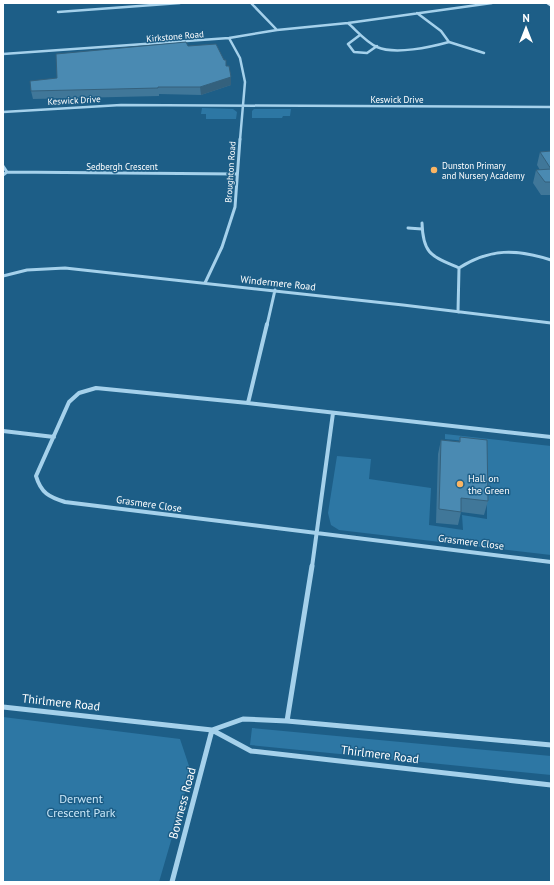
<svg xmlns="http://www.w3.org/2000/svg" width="554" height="885" font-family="'PT Sans',sans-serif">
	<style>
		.green { fill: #2d77a4 }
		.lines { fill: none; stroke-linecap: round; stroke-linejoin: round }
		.street-far3 { stroke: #a5d1eb; stroke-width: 2.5 }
		.street-far2 { stroke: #a5d1eb; stroke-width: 3 }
		.street-far1 { stroke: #a5d1eb; stroke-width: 4 }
		.street { stroke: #a5d1eb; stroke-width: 5 }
		.secondary { fill: #d1e9f8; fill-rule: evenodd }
		.wall { fill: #407799 }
		.shaded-wall { fill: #34617d }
		.building { fill: #4a8ab2; stroke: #34617d }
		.poi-dot { fill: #fbb563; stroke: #1d5e87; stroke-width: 1.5 }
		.labels { text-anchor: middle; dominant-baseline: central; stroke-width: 3; stroke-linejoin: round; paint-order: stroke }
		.far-street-label { font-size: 9px; fill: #fff; stroke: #1d5e87 }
		.far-poi-label { font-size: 9px; fill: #fff; stroke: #1d5e87; text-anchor: start }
		.street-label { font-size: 10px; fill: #fff; stroke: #1d5e87 }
		.poi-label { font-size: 10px; fill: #fff; stroke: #1d5e87; text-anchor: start }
		.near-street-label { font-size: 12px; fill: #fff; stroke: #1d5e87 }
		.near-park-label { font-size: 12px; fill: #cae7f8; stroke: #1d5e87 }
	</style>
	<rect width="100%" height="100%" fill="#1d5e87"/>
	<path class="green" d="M 202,108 L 233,109 L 237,112 L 236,119 L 206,119 L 206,114 L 201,114 Z
		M 254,109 L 291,109 L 290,116 L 283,116 L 282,118 L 252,118 L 252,111 Z
		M 445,434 L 551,446 L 551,555 L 339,530 L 331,525 L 328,513 L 337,456 L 371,459 L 369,479 L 431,488 L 429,525 L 463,530 L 462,515 L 487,519 L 487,443 L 445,439 Z
		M 3,717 L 180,739 L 191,772 L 159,882 L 3,882 Z
		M 252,728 L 551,756 L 551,775 L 250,745 Z"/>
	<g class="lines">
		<path class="street-far3" d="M 251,3 L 277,30
			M 58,12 L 180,3
			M 348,23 C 357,31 366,42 377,47 C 395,55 431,47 449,42 L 441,31 L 417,13
			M 360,35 L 348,44 L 354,52 L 367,53 L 377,46
			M 229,38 L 240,58 L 245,82 L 240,140
			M 449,42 L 484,53
			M 3,54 L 229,38 L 277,30 L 348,23 L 492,3
			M 3,112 L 121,105 L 551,107"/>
		<path class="street-far2" d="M 3,166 L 7,172 L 3,175
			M 7,172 L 237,174
			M 422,223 C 423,255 432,256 459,268
			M 408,228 L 422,229
			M 3,276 L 27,270 L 65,268 L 403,305 L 551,323
			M 205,283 L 222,247 L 235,207 L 240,139
			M 458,312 L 459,268 C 490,248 517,249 551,260
			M 267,325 L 275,290"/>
		<path class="street-far1" d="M 248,403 L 267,324
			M 3,431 L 54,437
			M 551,437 L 248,403 L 96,388 L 79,393 L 69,402 L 36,476 C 41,493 49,497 65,502 L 551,562
			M 312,567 L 333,413"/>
		<path class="street" d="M 3,707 L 212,730 L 243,719 L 287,721 L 551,745
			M 287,721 L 312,566
			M 172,882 L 212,730 L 251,751 L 551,785"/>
		<path class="secondary" d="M 545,3 L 551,4 L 551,7 Z"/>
	</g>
	<path class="wall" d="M 188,46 L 226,66 L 231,85 L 201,95 L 159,94 L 159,96 L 33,99 L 31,91 L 57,78 Z
		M 551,151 L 551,195 L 541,195 L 533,183 L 536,170 L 540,170 L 537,165 L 540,152 Z
		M 460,437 L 488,501 L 484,515 L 461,512 L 458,525 L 436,523 L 438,454 L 441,440 L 459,442 Z"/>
	<path class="shaded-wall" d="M 231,77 L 231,85 L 201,95 L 200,87 Z"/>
	<path class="building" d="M 186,42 L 188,46 L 216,44 L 224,60 L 226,60 L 226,66 L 229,66 L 231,77 L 200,87 L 158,87 L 158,88 L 31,91 L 30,81 L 57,78 L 56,54 Z
		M 551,151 L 551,182 L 545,182 L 536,170 L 551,169 L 540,152 Z
		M 460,437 L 487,440 L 488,501 L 461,498 L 461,512 L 439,509 L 441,440 L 460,442 Z"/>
	<g class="poi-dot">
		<circle cx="434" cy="170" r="4"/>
		<circle cx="460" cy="484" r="4"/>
	</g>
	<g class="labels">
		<g class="far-street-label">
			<text transform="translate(175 36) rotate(-5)">Kirkstone Road</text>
			<text x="397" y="99">Keswick Drive</text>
			<text transform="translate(74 100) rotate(-3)">Keswick Drive</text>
			<text x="122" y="166">Sedbergh Crescent</text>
			<text transform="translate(230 172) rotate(-86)">Broughton Road</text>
		</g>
		<g class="far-poi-label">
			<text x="442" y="165">Dunston Primary<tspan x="442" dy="10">and Nursery Academy</tspan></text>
		</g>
		<g class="street-label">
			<text transform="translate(278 283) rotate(6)">Windermere Road</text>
			<text transform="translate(149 504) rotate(8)">Grasmere Close</text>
			<text transform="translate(471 542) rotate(7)">Grasmere Close</text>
		</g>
		<g class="poi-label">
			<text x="468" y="478">Hall on<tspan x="468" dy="12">the Green</tspan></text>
		</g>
		<g class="near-street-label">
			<text transform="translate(61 702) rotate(6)">Thirlmere Road</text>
			<text transform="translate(380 754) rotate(7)">Thirlmere Road</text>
			<text transform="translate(182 803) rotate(-75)">Bowness Road</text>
		</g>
		<g class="near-park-label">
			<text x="81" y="798">Derwent<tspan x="81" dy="14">Crescent Park</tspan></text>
		</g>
	</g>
	<rect width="554" height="885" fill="none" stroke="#ffffff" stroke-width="8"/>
	<g transform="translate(526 28)" stroke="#1d5e87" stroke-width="3" paint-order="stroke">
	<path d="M0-3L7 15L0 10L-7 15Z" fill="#ffffff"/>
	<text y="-6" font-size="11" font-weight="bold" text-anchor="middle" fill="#ffffff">N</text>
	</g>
</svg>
